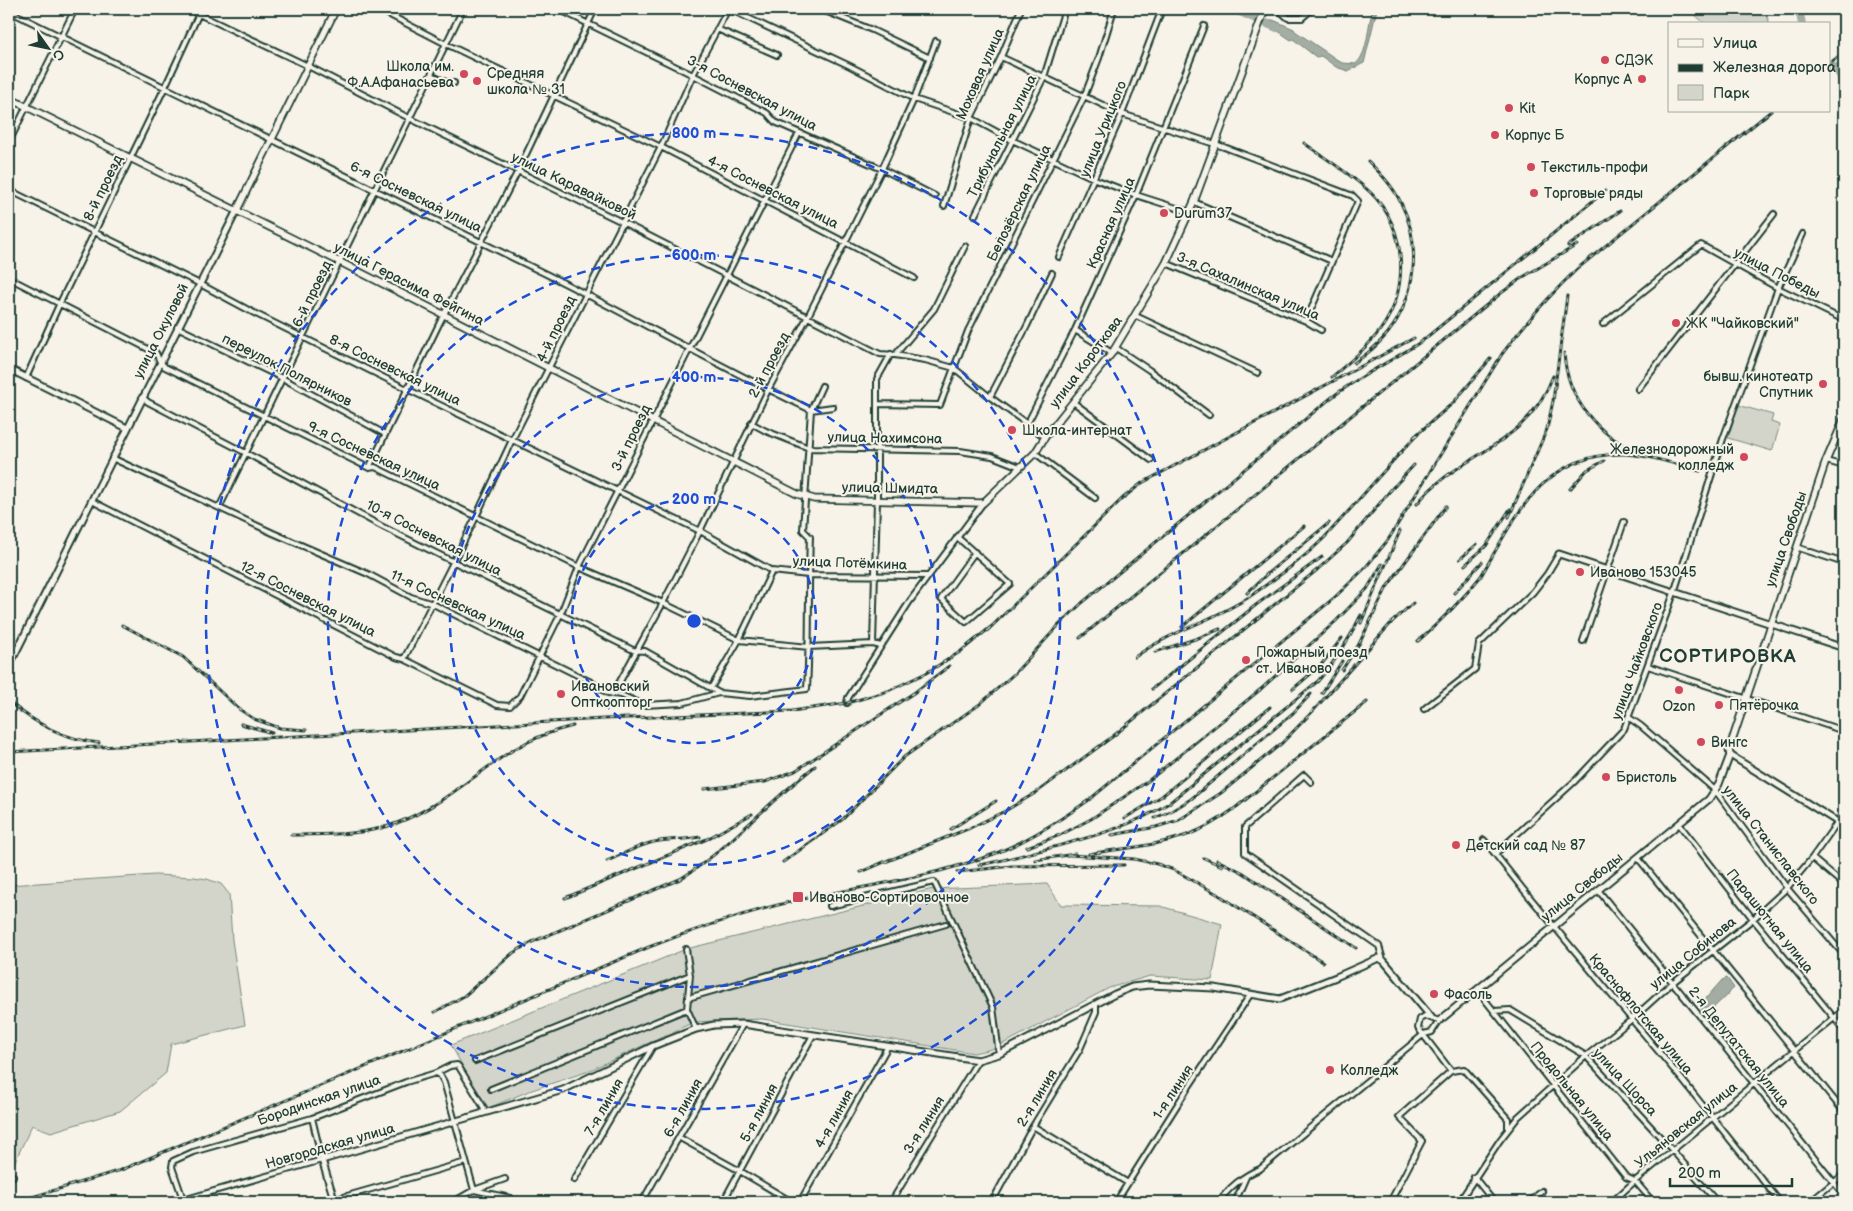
<svg xmlns="http://www.w3.org/2000/svg" width="1853" height="1211" font-family="'Balsamiq Sans',sans-serif">
	<style>
		.green { fill: #d3d5ca; stroke: #79897f }
		.water { fill: #a4ada3; stroke: #6f8077 }
		.lines { fill: none; stroke-linecap: round; stroke-linejoin: round }
		.river { stroke: #a4ada3; stroke-width: 8 }
		.minor-casing { stroke: #1f3d34; stroke-width: 8 }
		.tertiary-casing { stroke: #1f3d34; stroke-width: 9 }
		.secondary-casing { stroke: #1f3d34; stroke-width: 9 }
		.minor { stroke: #f7f3e8; stroke-width: 4 }
		.tertiary { stroke: #f7f3e8; stroke-width: 5 }
		.secondary { stroke: #f7f3e8; stroke-width: 5.5 }
		.rail-casing { stroke: #1f3d34; stroke-width: 3 }
		.rail { stroke: #f7f3e8; stroke-width: 1; stroke-dasharray: 4; stroke-linecap: butt }
		.ring { fill: none; stroke: #1d4ed8; stroke-width: 2.5; stroke-dasharray: 9 6 }
		.poi-dot { fill: #d1495b; stroke: #f7f3e8; stroke-width: 2 }
		.labels { text-anchor: middle; dominant-baseline: central; stroke-width: 4; stroke-linejoin: round; paint-order: stroke }
		.poi-label { font-size: 14px; fill: #1f3d34; stroke: #f7f3e8; text-anchor: start }
		.street-label { font-size: 14px; fill: #1f3d34; stroke: #f7f3e8 }
		.district-label { font-size: 19px; font-weight: bold; letter-spacing: 1px; fill: #1f3d34; stroke: #f7f3e8 }
		.centre { fill: #1d4ed8; stroke: #f7f3e8; stroke-width: 2.5 }
		.ring-label { font-size: 15px; text-anchor: middle; font-weight: bold; fill: #1d4ed8; stroke: #f7f3e8; stroke-width: 4; stroke-linejoin: round; paint-order: stroke }
	</style>
	<rect width="100%" height="100%" fill="#f7f3e8"/>
	<filter id="ink" filterUnits="userSpaceOnUse"><feTurbulence type="fractalNoise" baseFrequency=".02" numOctaves="2"/><feDisplacementMap in="SourceGraphic" scale="10" xChannelSelector="R" yChannelSelector="G"/><feConvolveMatrix kernelMatrix="1 2 1 2 8 2 1 2 1" color-interpolation-filters="sRGB"/></filter>
	<g filter="url(#ink)">
		<path class="green" d="M 1689,9 L 1769,9 L 1767,17 L 1770,24 L 1705,24 Z
			M 1738,405 L 1773,415 L 1771,422 L 1780,425 L 1772,451 L 1728,438 Z
			M 155,875 L 194,877 L 207,879 L 221,884 L 229,894 L 232,940 L 245,1025 L 171,1044 L 166,1073 L 120,1111 L 51,1132 L 32,1125 L 9,1174 L 9,885 Z
			M 1047,884 L 1061,905 L 1160,906 L 1222,924 L 1212,980 L 1150,976 L 1109,988 L 1009,1041 L 992,1049 L 974,1053 L 762,1019 L 694,1022 L 586,1072 L 529,1091 L 486,1109 L 451,1045 L 686,949 L 933,889 Z"/>
		<path class="water" d="M 1373,9 L 1377,9 L 1364,63 L 1348,71 L 1336,67 L 1321,56 L 1316,57 L 1293,39 L 1291,40 L 1278,31 L 1266,27 L 1268,20 L 1273,20 L 1294,29 L 1295,31 L 1342,63 L 1356,64 C 1369,52 1367,25 1373,9 Z
			M 1727,978 L 1734,988 L 1707,1014 L 1702,1010 L 1700,1005 L 1722,980 Z"/>
		<g class="lines">
			<path class="river" d="M 1233,9 L 1277,28
				M 1799,9 L 1802,24
				M 1835,67 L 1844,82"/>
			<defs>
				<path id="minor" d="M 188,9 L 308,66 L 409,118 L 622,222 L 880,354 L 895,355 L 925,360 L 954,368 L 990,397 L 1045,437
					M 378,9 L 446,44 L 661,147 L 914,278
					M 558,9 L 693,75 L 767,113 L 775,122 L 882,169 L 935,196
					M 729,9 L 850,66 L 914,99 L 971,118 L 1012,140 L 1095,179 L 1136,195 L 1189,212
					M 820,9 L 872,30 L 930,58
					M 1278,9 L 1288,18 L 1302,18 L 1312,9
					M 9,11 C 188,100 368,185 546,274 C 635,318 721,368 811,410
					M 717,29 L 777,55
					M 1001,57 L 1122,114 L 1224,147 L 1353,196 L 1358,201 L 1306,321
					M 431,75 L 446,82 L 454,83
					M 9,142 L 75,9
					M 9,190 L 200,284 L 256,314 L 407,389 L 700,531 L 772,571 L 808,575 L 928,576
					M 1194,202 L 1332,261
					M 944,206 L 971,118 L 1001,57 L 1021,9
					M 975,215 L 1044,77 L 1065,9
					M 1059,257 L 1122,114 L 1162,9
					M 1166,263 L 1306,321 L 1321,330
					M 9,278 L 156,353 L 160,362 L 165,367 L 369,468 L 375,467 L 579,567 L 663,603 L 739,640 L 809,647 L 873,644 L 881,646
					M 1136,316 L 1258,373
					M 1603,324 L 1701,245 L 1778,288 L 1844,320
					M 177,327 L 282,378 L 385,434
					M 1075,330 L 1112,353
					M 1116,348 L 1149,370 L 1209,415
					M 895,355 L 934,309 L 965,246
					M 26,378 L 59,305 L 165,87 L 201,9
					M 1638,389 L 1774,214
					M 142,397 L 148,402 L 246,453 L 381,526 L 633,650 L 645,651 L 719,693
					M 990,397 L 1027,326 L 1052,273
					M 1073,402 L 1151,460
					M 877,404 L 940,405 L 968,331 L 1084,97 L 1099,58 L 1114,9
					M 811,410 L 833,407
					M 751,423 L 766,431 L 809,448 L 960,451 L 992,456 L 1020,467
					M 1027,424 L 1075,330 L 1136,195 L 1204,26
					M 1035,453 L 1095,498
					M 112,458 L 273,533 L 368,574 L 411,597 L 433,604 L 589,681 L 608,693 L 621,695 L 644,705 L 682,703 L 719,693 L 750,696 L 807,689 C 810,638 808,588 810,537 L 803,530 L 811,410 L 822,386
					M 1826,461 L 1844,466
					M 369,468 L 441,320 L 518,171 L 595,9
					M 92,501 L 396,657 L 404,659 L 497,705 L 510,706 L 520,696 L 561,613 L 579,567 L 799,133
					M 219,508 L 463,9
					M 957,537 L 1010,584 L 966,622 L 941,599 L 975,552
					M 1799,548 L 1844,563
					M 1583,641 L 1624,522
					M 873,644 L 877,501 L 877,379 L 891,354
					M 404,659 L 474,521 L 512,440 L 661,147 L 693,75 L 728,9
					M 1648,666 L 1844,731
					M 711,688 L 739,640 L 772,571
					M 613,694 L 663,603 L 700,531 L 768,390 L 808,316 L 882,169 L 914,99 L 936,41
					M 847,703 L 848,698 L 910,601 L 983,503
					M 1424,709 L 1475,669 L 1479,644 L 1533,592 L 1547,574 L 1559,554
					M 1628,717 L 1641,726 L 1715,790 L 1787,888 L 1844,955
					M 1311,782 L 1304,775 L 1245,827 L 1245,853 L 1379,946 L 1383,960
					M 1679,824 L 1753,919 L 1844,1030
					M 1484,840 L 1522,888 L 1684,1082 L 1780,1202
					M 1495,854 L 1575,781 L 1624,729 L 1674,593 L 1723,439 L 1778,288 L 1803,234
					M 1638,858 L 1844,1112
					M 1812,858 L 1844,885
					M 1598,890 L 1844,1195
					M 830,906 L 934,882 L 993,1007 L 999,1054
					M 686,949 L 690,975 L 687,1009 L 696,1029
					M 1478,991 L 1626,1177 L 1635,1181 L 1653,1202
					M 688,998 L 946,924
					M 1494,1011 L 1510,1010 L 1586,1056 L 1673,1151 L 1717,1202
					M 1424,1034 L 1432,1032 L 1439,1021 L 1425,1016 L 1420,1019 L 1418,1028 L 1451,1071 L 1464,1069 L 1508,1119 L 1508,1129
					M 475,1061 L 690,975
					M 436,1073 L 440,1075 L 444,1082 L 474,1190 L 505,1179
					M 491,1089 L 687,1009
					M 1033,1126 L 1128,1183
					M 680,1138 L 740,1171 L 792,1202
					M 9,1175 L 13,1176
					M 1474,1177 L 1494,1202
					M 574,1180 L 653,1046
					M 183,1200 L 322,1160 L 312,1118
					M 184,1202 L 172,1167 L 173,1161 L 193,1152 L 312,1118 L 406,1082 L 436,1073 L 450,1066 L 457,1065 L 459,1067 L 484,1108 L 483,1113
					M 326,1202 L 466,1162
					M 453,1202 L 474,1190 L 510,1198 L 507,1202
					M 642,1202 L 743,1024
					M 723,1202 L 813,1035
					M 800,1202 L 888,1046
					M 891,1202 L 978,1060
					M 992,1202 L 1033,1126 L 1080,1049 L 1096,1012 L 1096,1005
					M 1116,1202 L 1186,1091 L 1250,995
					M 1219,1202 C 1228,1188 1244,1175 1260,1169 L 1424,1034
					M 1235,1202 L 1246,1177
					M 1390,1202 L 1422,1141 L 1399,1117 L 1451,1071
					M 1459,1202 L 1500,1140 L 1518,1117 L 1586,1056 L 1631,1020 L 1672,983 L 1753,919 L 1787,888 L 1812,858 L 1844,813
					M 1529,1202 L 1542,1191
					M 1612,1202 L 1635,1181 L 1844,1010
					M 1810,1202 L 1844,1174"/>
				<path id="tertiary" d="M 9,369 L 127,428
					M 1559,554 L 1844,648
					M 9,666 L 236,212
					M 1439,1021 L 1709,799 L 1719,784 L 1730,755 L 1844,826
					M 335,1202 L 322,1160 L 563,1090 L 653,1046 L 696,1029 L 714,1025 L 743,1024 L 978,1060 L 999,1054 L 1115,994 L 1132,987 L 1149,985 L 1214,988 L 1280,999 L 1336,977 L 1379,958 L 1384,961 L 1431,1017"/>
				<path id="secondary" d="M 9,98 L 340,262 L 797,494 L 814,499 L 983,503 L 1035,453 L 1045,437 L 1112,353 L 1166,263 L 1194,202 L 1265,9
					M 236,212 L 336,9
					M 1730,755 L 1729,750 L 1826,461 L 1844,419"/>
			</defs>
			<use href="#minor" class="minor-casing"/>
			<use href="#tertiary" class="tertiary-casing"/>
			<use href="#secondary" class="secondary-casing"/>
			<use href="#minor" class="minor"/>
			<use href="#tertiary" class="tertiary"/>
			<use href="#secondary" class="secondary"/>
			<defs>
				<path id="rail" d="M 1841,42 L 1844,39
					M 1829,64 L 1844,52
					M 1304,143 C 1326,159 1351,174 1371,193 C 1407,229 1410,288 1381,329 C 1367,348 1349,362 1332,377
					M 1568,246 L 1620,211
					M 1564,353 C 1567,399 1598,436 1640,453
					M 1354,363 C 1366,355 1378,345 1388,333 C 1416,297 1422,244 1401,203 C 1393,186 1381,174 1368,161
					M 1414,437 L 1454,402 L 1491,358
					M 1570,489 L 1587,470 L 1604,461
					M 1390,491 L 1414,465
					M 1417,504 C 1459,451 1525,450 1553,376
					M 1509,517 L 1547,429 L 1553,401 L 1567,296
					M 1460,559 L 1477,544
					M 1465,565 L 1486,546 L 1510,509
					M 1247,593 L 1268,573 L 1329,523
					M 1454,593 L 1482,562
					M 1361,623 L 1400,531
					M 122,625 L 183,657 L 239,709 L 254,719 L 280,728 L 306,730
					M 1182,627 L 1304,526
					M 987,631 L 1123,498 L 1142,483 L 1414,338
					M 1080,638 L 1500,294 L 1523,277 L 1577,245
					M 1418,641 C 1441,621 1462,600 1481,576 C 1515,518 1541,455 1620,454 C 1647,454 1674,464 1700,471
					M 1155,652 L 1198,638 L 1220,629
					M 1135,657 C 1170,631 1213,621 1249,597 C 1275,579 1302,560 1324,538 C 1356,504 1386,467 1419,433
					M 1342,670 L 1359,644 L 1387,587 L 1446,506
					M 1152,689 L 1256,605 L 1322,557
					M 1293,689 L 1321,665 L 1342,638
					M 1322,693 L 1342,661
					M 9,702 C 36,724 64,739 99,743
					M 241,724 L 272,733
					M 9,752 L 604,719 L 792,711 L 847,703 L 888,691 L 926,673 L 960,652 L 992,626
					M 704,789 L 765,782 L 795,771 L 915,692 L 949,666
					M 1125,818 L 1162,796 L 1270,707
					M 1155,818 L 1173,810 L 1191,799 L 1293,713 L 1311,694
					M 951,829 L 996,801
					M 291,835 C 326,834 364,836 397,823 C 440,807 475,774 513,750 C 531,739 552,731 573,726
					M 1112,835 L 1156,827 L 1179,820 L 1221,793 L 1282,743 L 1314,710 L 1393,621 L 1413,603
					M 1027,847 L 1060,835 L 1091,819 L 1148,781 L 1261,689 L 1336,621 L 1367,589 L 1382,564
					M 1089,854 C 1123,848 1158,846 1190,834 C 1206,828 1220,819 1234,809 L 1367,702
					M 1070,855 L 1134,859 L 1157,864 L 1174,870 L 1219,895 L 1323,962
					M 1204,858 L 1222,866
					M 1035,860 L 1075,854
					M 1217,860 L 1242,872 L 1356,948
					M 607,861 C 624,854 642,843 660,841 C 673,839 686,840 700,837
					M 783,862 L 843,819 L 904,757 L 980,704 L 1015,673 L 1059,625 L 1082,603 L 1331,398 C 1359,376 1392,361 1422,341 L 1605,191
					M 885,862 L 970,828 L 1005,811 L 1037,792 L 1112,737 L 1317,570 L 1347,543 L 1394,486
					M 979,865 C 1003,861 1026,854 1050,848 C 1091,837 1133,826 1169,803 L 1318,681 C 1336,661 1349,640 1361,615
					M 861,872 L 891,859
					M 957,872 L 1012,866 L 1124,865
					M 565,898 L 707,839 L 752,814
					M 435,1012 L 464,996 L 513,953 L 532,942 L 680,879 C 707,863 729,842 752,821 C 772,802 793,784 815,766
					M 16,1202 L 121,1170 L 649,947 C 698,928 747,912 798,900 C 863,886 931,878 994,854 C 1028,841 1059,821 1089,800 L 1334,598 L 1365,568 L 1388,540 L 1502,354 C 1525,323 1549,296 1577,269 L 1771,111"/>
			</defs>
			<use href="#rail" class="rail-casing"/>
			<use href="#rail" class="rail"/>
		</g>
	</g>
	<g class="ring">
		<circle cx="694" cy="621" r="122"/>
		<circle cx="694" cy="621" r="244"/>
		<circle cx="694" cy="621" r="366"/>
		<circle cx="694" cy="621" r="488"/>
	</g>
	<g class="poi-dot">
		<circle cx="1605" cy="60" r="5"/>
		<circle cx="464" cy="74" r="5"/>
		<circle cx="1642" cy="79" r="5"/>
		<circle cx="477" cy="81" r="5"/>
		<circle cx="1509" cy="108" r="5"/>
		<circle cx="1495" cy="135" r="5"/>
		<circle cx="1531" cy="167" r="5"/>
		<circle cx="1534" cy="193" r="5"/>
		<circle cx="1164" cy="213" r="5"/>
		<circle cx="1676" cy="323" r="5"/>
		<circle cx="1823" cy="384" r="5"/>
		<circle cx="1012" cy="430" r="5"/>
		<circle cx="1744" cy="457" r="5"/>
		<circle cx="1580" cy="572" r="5"/>
		<circle cx="1246" cy="660" r="5"/>
		<circle cx="1679" cy="690" r="5"/>
		<circle cx="561" cy="694" r="5"/>
		<circle cx="1719" cy="705" r="5"/>
		<circle cx="1701" cy="742" r="5"/>
		<circle cx="1606" cy="777" r="5"/>
		<circle cx="1456" cy="845" r="5"/>
		<rect x="792" y="891" width="12" height="12" rx="2.5"/>
		<circle cx="1434" cy="994" r="5"/>
		<circle cx="1330" cy="1070" r="5"/>
	</g>
	<g class="labels">
		<g class="poi-label">
			<text x="1615" y="60">СДЭК</text>
			<text x="454" y="66" text-anchor="end">Школа им.<tspan x="454" dy="16">Ф.А.Афанасьева</tspan></text>
			<text x="487" y="73">Средняя<tspan x="487" dy="16">школа № 31</tspan></text>
			<text x="1632" y="79" text-anchor="end">Корпус А</text>
			<text x="1519" y="108">Kit</text>
			<text x="1505" y="135">Корпус Б</text>
			<text x="1541" y="167">Текстиль-профи</text>
			<text x="1544" y="193">Торговые ряды</text>
			<text x="1174" y="213">Durum37</text>
			<text x="1686" y="323">ЖК "Чайковский"</text>
			<text x="1813" y="376" text-anchor="end">бывш. кинотеатр<tspan x="1813" dy="16">Спутник</tspan></text>
			<text x="1022" y="430">Школа-интернат</text>
			<text x="1734" y="449" text-anchor="end">Железнодорожный<tspan x="1734" dy="16">колледж</tspan></text>
			<text x="1590" y="572">Иваново 153045</text>
			<text x="1256" y="652">Пожарный поезд<tspan x="1256" dy="16">ст. Иваново</tspan></text>
			<text x="571" y="686">Ивановский<tspan x="571" dy="16">Опткоопторг</tspan></text>
			<text x="1729" y="705">Пятёрочка</text>
			<text x="1679" y="706" text-anchor="middle">Ozon</text>
			<text x="1711" y="742">Вингс</text>
			<text x="1616" y="777">Бристоль</text>
			<text x="1466" y="845">Детский сад № 87</text>
			<text x="809" y="897">Иваново-Сортировочное</text>
			<text x="1444" y="994">Фасоль</text>
			<text x="1340" y="1070">Колледж</text>
		</g>
		<g class="street-label">
			<text transform="translate(980 74) rotate(-66)">Моховая улица</text>
			<text transform="translate(752 93) rotate(28)">3-я Сосневская улица</text>
			<text transform="translate(1103 129) rotate(-68)">улица Урицкого</text>
			<text transform="translate(1002 136) rotate(-63)">Трибунальная улица</text>
			<text transform="translate(574 186) rotate(26)">улица Каравайковой</text>
			<text transform="translate(103 188) rotate(-64)">8-й проезд</text>
			<text transform="translate(773 192) rotate(27)">4-я Сосневская улица</text>
			<text transform="translate(416 197) rotate(26)">6-я Сосневская улица</text>
			<text transform="translate(1019 203) rotate(-64)">Белозёрская улица</text>
			<text transform="translate(1111 223) rotate(-66)">Красная улица</text>
			<text transform="translate(1777 273) rotate(27)">улица Победы</text>
			<text transform="translate(409 284) rotate(27)">улица Герасима Фейгина</text>
			<text transform="translate(1248 286) rotate(23)">3-я Сахалинская улица</text>
			<text transform="translate(312 294) rotate(-64)">6-й проезд</text>
			<text transform="translate(556 329) rotate(-64)">4-й проезд</text>
			<text transform="translate(161 331) rotate(-63)">улица Окуловой</text>
			<text transform="translate(1086 362) rotate(-53)">улица Короткова</text>
			<text transform="translate(769 365) rotate(-62)">2-й проезд</text>
			<text transform="translate(287 370) rotate(27)">переулок Полярников</text>
			<text transform="translate(395 370) rotate(26)">8-я Сосневская улица</text>
			<text transform="translate(631 438) rotate(-64)">3-й проезд</text>
			<text transform="translate(885 438) rotate(1)">улица Нахимсона</text>
			<text transform="translate(374 456) rotate(25)">9-я Сосневская улица</text>
			<text transform="translate(890 488) rotate(1)">улица Шмидта</text>
			<text transform="translate(434 538) rotate(27)">10-я Сосневская улица</text>
			<text transform="translate(1786 539) rotate(-71)">улица Свободы</text>
			<text transform="translate(850 563) rotate(2)">улица Потёмкина</text>
			<text transform="translate(308 599) rotate(27)">12-я Сосневская улица</text>
			<text transform="translate(458 605) rotate(25)">11-я Сосневская улица</text>
			<text transform="translate(1637 661) rotate(-70)">улица Чайковского</text>
			<text transform="translate(1771 845) rotate(52)">улица Станиславского</text>
			<text transform="translate(1582 887) rotate(-39)">улица Свободы</text>
			<text transform="translate(1770 921) rotate(51)">Парашютная улица</text>
			<text transform="translate(1693 953) rotate(-39)">улица Собинова</text>
			<text transform="translate(1641 1014) rotate(50)">Краснофлотская улица</text>
			<text transform="translate(1739 1047) rotate(51)">2-я Депутатская улица</text>
			<text transform="translate(1625 1082) rotate(47)">улица Щорса</text>
			<text transform="translate(1572 1091) rotate(51)">Продольная улица</text>
			<text transform="translate(1173 1092) rotate(-57)">1-я линия</text>
			<text transform="translate(1037 1098) rotate(-59)">2-я линия</text>
			<text transform="translate(319 1100) rotate(-19)">Бородинская улица</text>
			<text transform="translate(604 1107) rotate(-60)">7-я линия</text>
			<text transform="translate(683 1108) rotate(-61)">6-я линия</text>
			<text transform="translate(759 1113) rotate(-62)">5-я линия</text>
			<text transform="translate(834 1119) rotate(-61)">4-я линия</text>
			<text transform="translate(924 1125) rotate(-58)">3-я линия</text>
			<text transform="translate(1686 1125) rotate(-39)">Ульяновская улица</text>
			<text transform="translate(330 1146) rotate(-16)">Новгородская улица</text>
		</g>
		<g class="district-label">
			<text x="1728" y="656">СОРТИРОВКА</text>
		</g>
	</g>
	<circle cx="694" cy="621" r="8" class="centre"/>
	<g class="ring-label">
		<text x="694" y="138">800 m</text>
		<text x="694" y="260">600 m</text>
		<text x="694" y="382">400 m</text>
		<text x="694" y="504">200 m</text>
	</g>
	<rect width="1853" height="1211" fill="none" stroke="#f7f3e8" stroke-width="30"/>
	<rect x="15" y="15" width="1823" height="1181" fill="none" stroke="#1f3d34" stroke-width="2" filter="url(#ink)"/>
	<rect x="1668" y="22" width="162" height="90" fill="#f7f3e8" stroke="#a1aaa0"/>
	<rect x="1678" y="39" width="25" height="8" fill="#f7f3e8" stroke="#a1aaa0"/>
	<text x="1713" y="48" font-size="15" fill="#1f3d34">Улица</text>
	<rect x="1678" y="64" width="25" height="8" fill="#1f3d34" stroke="#a1aaa0"/>
	<text x="1713" y="72" font-size="15" fill="#1f3d34">Железная дорога</text>
	<rect x="1678" y="85" width="25" height="15" fill="#d3d5ca" stroke="#a1aaa0"/>
	<text x="1713" y="98" font-size="15" fill="#1f3d34">Парк</text>
	<g transform="translate(48 48) rotate(123)" stroke="#f7f3e8" stroke-width="4" paint-order="stroke">
	<path d="M0-4L9 19L0 12L-9 19Z" fill="#1f3d34"/>
	<text y="-8" font-size="14" font-weight="bold" text-anchor="middle" fill="#1f3d34">С</text>
	</g>
	<path d="M1670 1178v8h122v-8" fill="none" stroke="#1f3d34" stroke-width="2.5"/>
	<text x="1678" y="1178" font-size="15" fill="#1f3d34" stroke="#f7f3e8" stroke-width="4" paint-order="stroke">200 m</text>
</svg>
